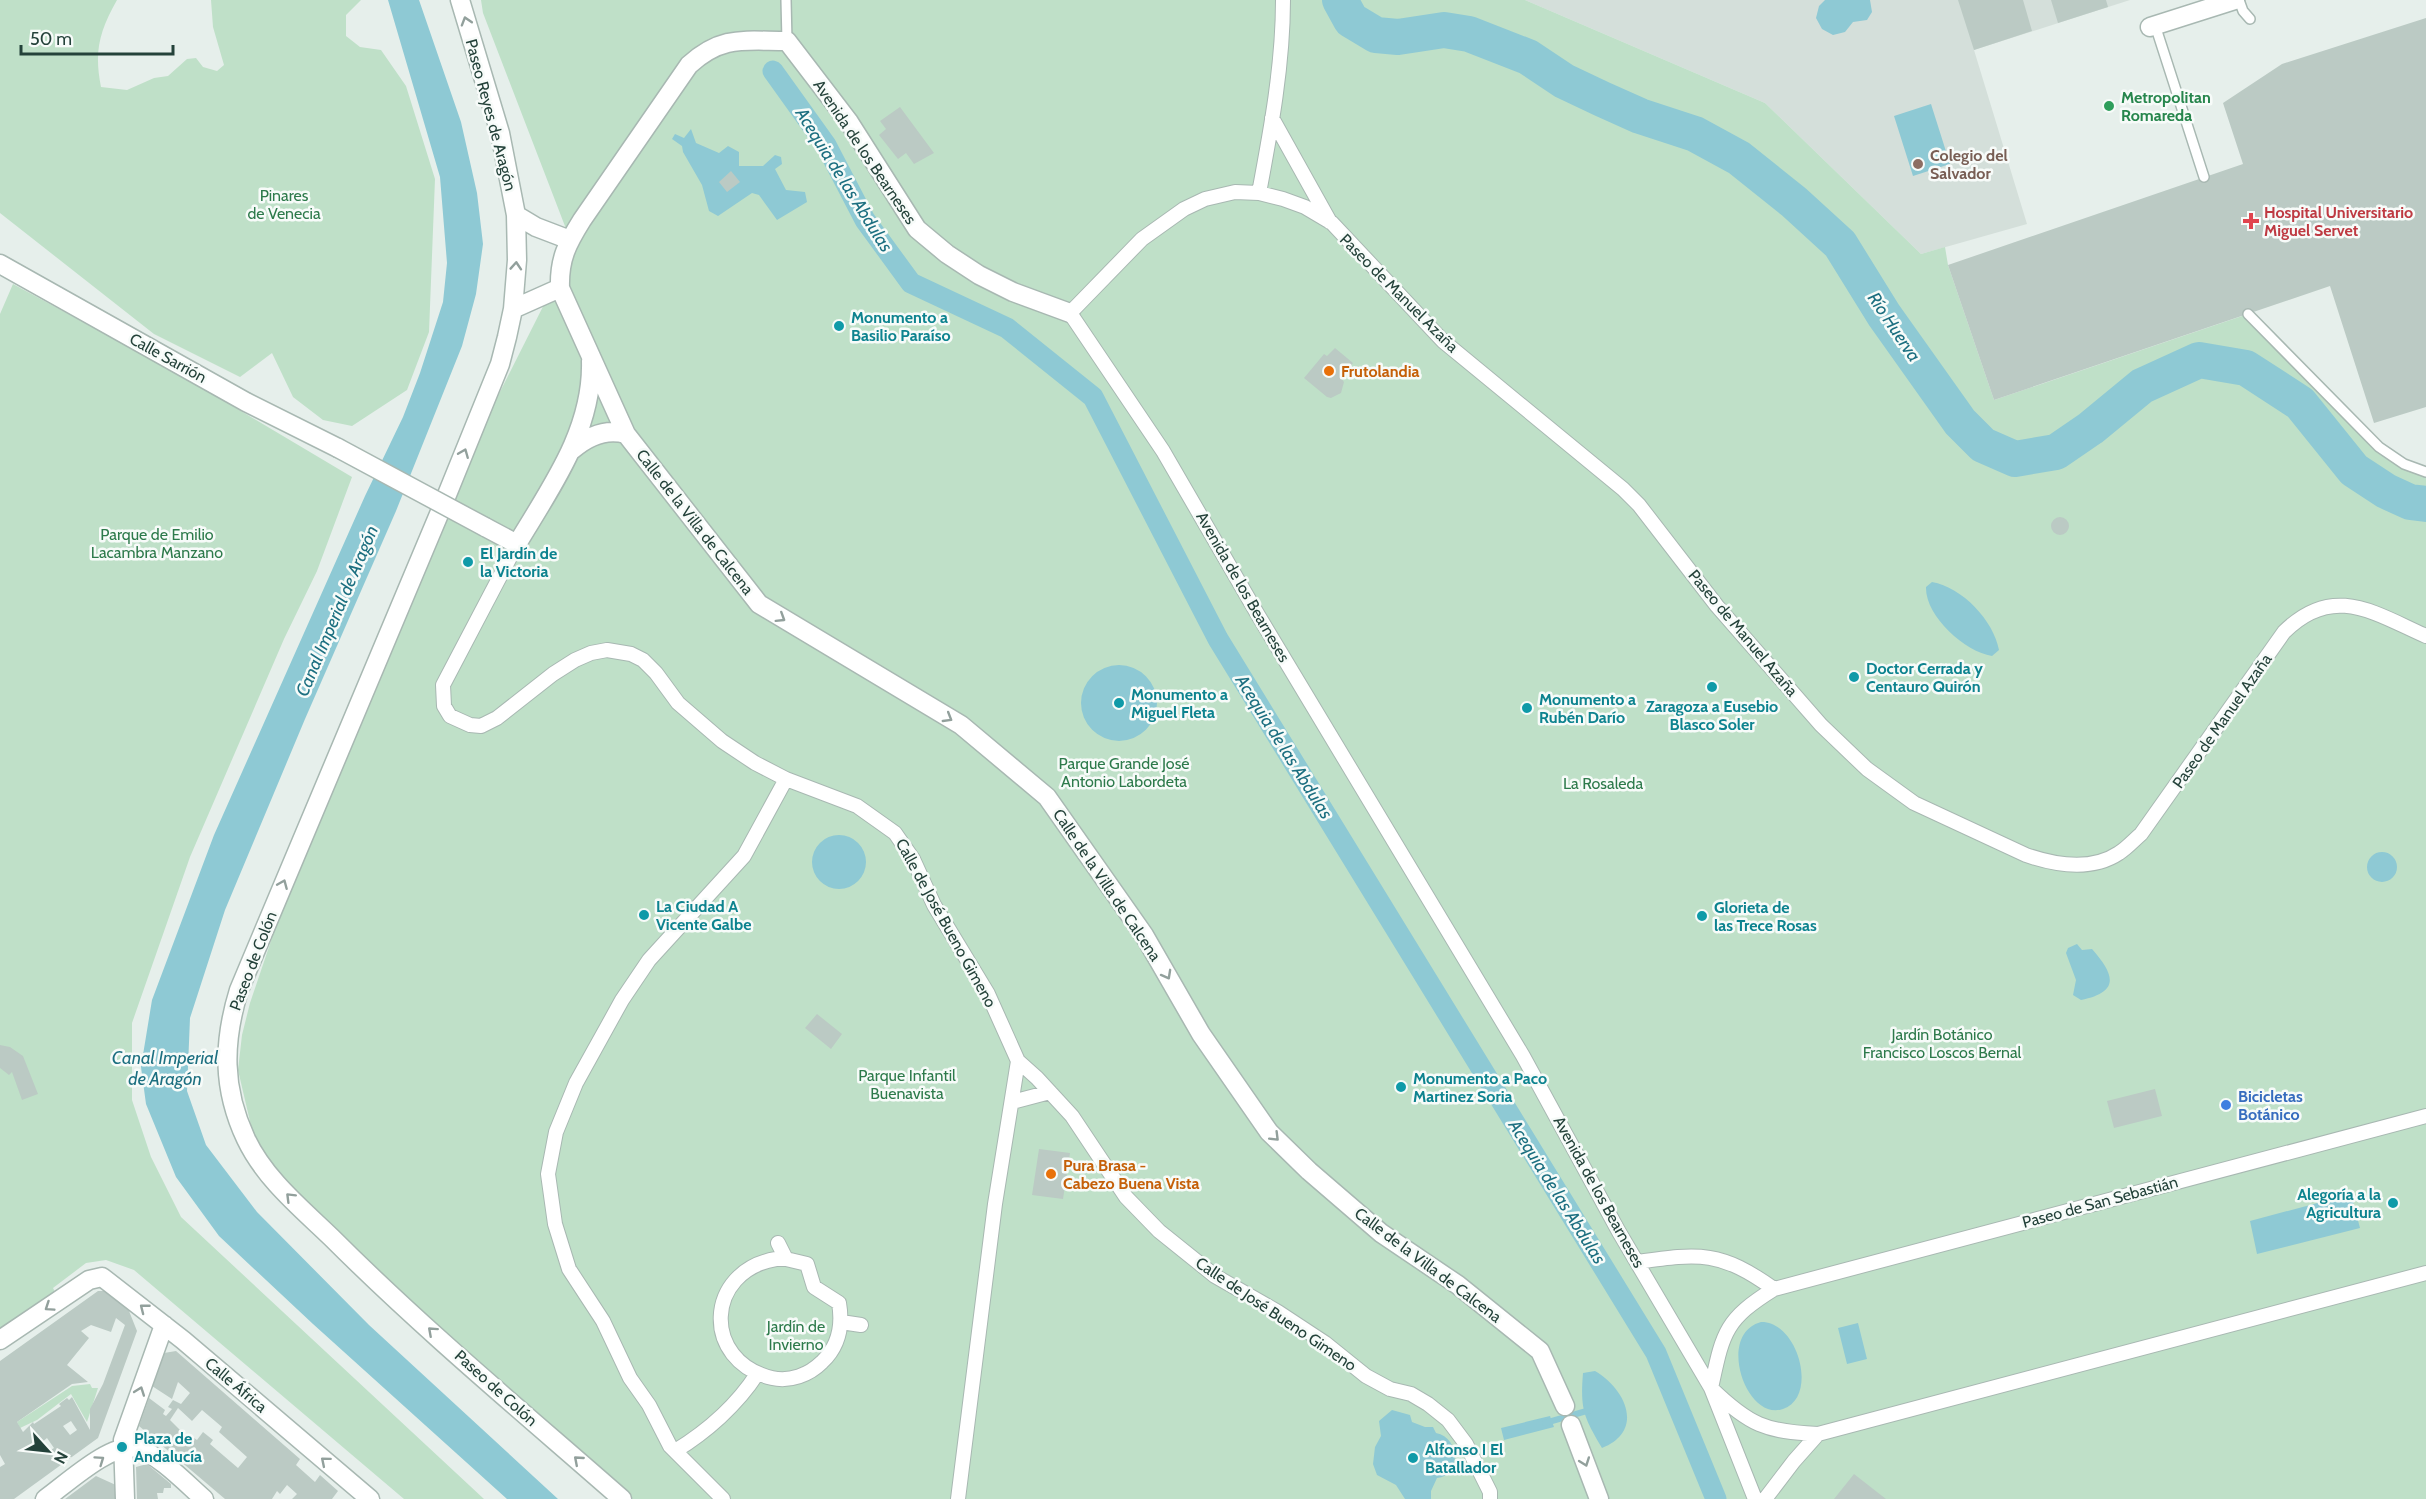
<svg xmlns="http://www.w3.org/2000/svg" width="2426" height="1499" font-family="Cabin,sans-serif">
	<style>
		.built { fill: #d4dfda }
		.green { fill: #bfe0c8 }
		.water { fill: #8ec9d4 }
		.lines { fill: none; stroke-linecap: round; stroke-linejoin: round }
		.stream { stroke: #8ec9d4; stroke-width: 6 }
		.canal { stroke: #8ec9d4; stroke-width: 21 }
		.river { stroke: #8ec9d4; stroke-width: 36 }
		.building { fill: #bbcac4; fill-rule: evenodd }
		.service-casing { stroke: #a8b8b2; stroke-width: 12 }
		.pedestrian-casing { stroke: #a8b8b2; stroke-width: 16 }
		.minor-casing { stroke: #a8b8b2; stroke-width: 21 }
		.service { stroke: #fff; stroke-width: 9 }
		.pedestrian { stroke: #fff; stroke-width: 14 }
		.minor { stroke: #fff; stroke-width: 18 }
		.minor-bridge-casing { stroke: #a8b8b2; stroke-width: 21; stroke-linecap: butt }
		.minor-bridge { stroke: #fff; stroke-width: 18 }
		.oneway { stroke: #92a09c }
		.leisure-dot { fill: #2e9e5b; stroke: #f7fbf9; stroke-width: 2 }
		.education-dot { fill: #8d6e63; stroke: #f7fbf9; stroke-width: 2 }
		.health-dot { fill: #e0444e; stroke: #f7fbf9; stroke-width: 2 }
		.culture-dot { fill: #0f9aa8; stroke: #f7fbf9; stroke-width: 2 }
		.food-dot { fill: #e8710a; stroke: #f7fbf9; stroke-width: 2 }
		.shop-dot { fill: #3f7fe0; stroke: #f7fbf9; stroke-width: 2 }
		.labels { text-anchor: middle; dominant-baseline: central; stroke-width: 5; stroke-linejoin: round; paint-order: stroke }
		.leisure-label { font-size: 16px; font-weight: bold; fill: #27864d; stroke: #f7fbf9; text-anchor: start }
		.street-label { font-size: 16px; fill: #24423a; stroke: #f7fbf9 }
		.education-label { font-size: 16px; font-weight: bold; fill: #785e54; stroke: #f7fbf9; text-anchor: start }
		.park-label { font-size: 16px; fill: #2d7a4b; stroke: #f7fbf9 }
		.health-label { font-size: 16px; font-weight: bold; fill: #be3a42; stroke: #f7fbf9; text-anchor: start }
		.culture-label { font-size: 16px; font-weight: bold; fill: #0d838f; stroke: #f7fbf9; text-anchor: start }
		.food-label { font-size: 16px; font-weight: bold; fill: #c56008; stroke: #f7fbf9; text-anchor: start }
		.shop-label { font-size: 16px; font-weight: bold; fill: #366cbe; stroke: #f7fbf9; text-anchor: start }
		.water-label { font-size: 18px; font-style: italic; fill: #1c6f80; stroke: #f7fbf9 }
	</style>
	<rect width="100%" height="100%" fill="#e6efeb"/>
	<path class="built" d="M 1525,0 L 2130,0 L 1974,50 L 2027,224 L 1921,254 L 1765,103 Z"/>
	<path class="green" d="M 0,0 L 117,0 C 99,32 94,52 101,87 L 127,90 L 154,78 L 168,76 L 187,59 L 196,58 L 203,67 L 217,71 L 224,65 L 213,27 L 211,0 L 361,0 L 346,15 L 346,36 L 360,47 L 381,50 L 406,86 L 435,179 L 429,332 L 407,390 L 352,426 L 323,420 L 293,397 L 272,353 L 240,377 L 154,334 L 0,213 Z
		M 481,0 L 1525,0 L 1765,103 L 1921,254 L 1945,247 L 1948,265 L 1994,400 L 2248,314 L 2379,447 L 2426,472 L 2426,1499 L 633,1499 L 372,1275 L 271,1169 L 252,1130 L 238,1070 L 242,1035 L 250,1003 L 275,929 L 400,627 L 457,477 L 573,247 L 483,13 Z
		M 13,284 L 177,373 L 352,477 L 317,571 L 284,639 L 190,857 L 132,1023 L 132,1100 L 151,1157 L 181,1217 L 484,1499 L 404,1499 L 134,1270 L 106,1260 L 86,1263 L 53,1288 L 55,1292 L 0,1329 L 0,314 Z
		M 90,1384 L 92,1388 L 98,1388 L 87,1422 L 71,1394 L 37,1420 L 20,1428 L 17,1422 L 72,1386 Z"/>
	<path class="water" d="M 388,0 L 419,0 L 461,122 L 477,193 L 483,244 L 476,294 L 462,346 L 396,511 L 305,719 L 225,910 L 190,1018 L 187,1091 L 206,1145 L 257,1212 L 369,1325 L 558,1499 L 507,1499 L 313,1324 L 219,1236 L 176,1177 L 146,1104 L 141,1067 L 152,1000 L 214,835 L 365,496 L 403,417 L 420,373 L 443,302 L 447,263 L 440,177 Z
		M 1825,0 L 1870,0 L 1872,12 L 1867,20 L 1853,22 L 1845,32 L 1833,35 L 1822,29 L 1816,18 L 1819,6 Z
		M 1931,104 L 1950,164 L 1913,176 L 1894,116 Z
		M 691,129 L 696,143 L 719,153 L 728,146 L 739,152 L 739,166 L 763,166 L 775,155 L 781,157 L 782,164 L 775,169 L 786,190 L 805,192 L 807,202 L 777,220 L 759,195 L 752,193 L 718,216 L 709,211 L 702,185 L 683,152 L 682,146 L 672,139 L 675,134 L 684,138 Z
		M 1932,582 C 1962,587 1994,621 1999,650 L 1992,656 C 1965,652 1925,616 1926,587 Z
		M1081 703a38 38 0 1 1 76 0a38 38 0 1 1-76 0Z
		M812 862a27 27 0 1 1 54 0a27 27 0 1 1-54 0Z
		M2367 867a15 15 0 1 1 30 0a15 15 0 1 1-30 0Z
		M 2077,944 L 2082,950 L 2092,949 C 2115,975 2120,992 2081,1000 L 2073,995 L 2076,980 L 2066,953 L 2068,948 Z
		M 2351,1194 L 2360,1228 L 2257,1254 L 2250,1221 Z
		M 1761,1322 C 1798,1321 1819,1397 1783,1409 C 1746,1422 1716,1334 1761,1322 Z
		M 1858,1323 L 1867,1359 L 1847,1364 L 1838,1328 Z
		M 1595,1371 C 1626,1389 1645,1431 1602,1448 C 1584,1417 1580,1410 1583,1373 Z
		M 1392,1410 L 1410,1415 L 1412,1422 L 1425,1427 L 1433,1427 L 1436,1433 C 1461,1438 1461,1476 1437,1478 L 1431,1491 L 1431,1499 L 1405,1499 L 1396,1485 L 1377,1475 L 1373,1464 L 1375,1447 L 1381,1436 L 1379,1421 Z
		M 1550,1416 L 1554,1427 L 1504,1440 L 1501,1428 Z"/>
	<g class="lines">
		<path class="stream" d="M 1545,1423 L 1590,1410"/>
		<path class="canal" d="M 773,71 L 826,145 L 865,220 L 911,283 L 1007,328 L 1093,397 L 1218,639 L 1656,1353 L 1716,1499"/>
		<path class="river" d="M 1340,0 L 1351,20 L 1376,35 L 1398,37 L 1444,30 L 1469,34 L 1528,57 L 1564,81 L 1602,99 L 1640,116 L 1695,134 L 1739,158 L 1794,202 L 1840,244 L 1884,315 L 1960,422 L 1983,445 L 2015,459 L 2056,452 L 2091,428 L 2142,386 L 2199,360 L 2246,368 L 2300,403 L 2354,470 L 2386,491 L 2410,502 L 2426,504"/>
	</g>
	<path class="building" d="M 1958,0 L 2023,0 L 2032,31 L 1974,50 Z
		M 2051,0 L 2106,0 L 2108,7 L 2058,23 Z
		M 2426,18 L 2426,407 L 2374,423 L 2330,286 L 1994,400 L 1948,265 L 2243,164 L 2223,103 L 2282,64 Z
		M 900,107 L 934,153 L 914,164 L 906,153 L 898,159 L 879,135 L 886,129 L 880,121 Z
		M 731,171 L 740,182 L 727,192 L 719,182 Z
		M 1335,348 L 1353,363 L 1341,378 L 1344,382 L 1341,393 L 1331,398 L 1327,397 L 1304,378 L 1324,354 L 1327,356 Z
		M2051 526a9 9 0 1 1 18 0a9 9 0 1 1-18 0Z
		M 817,1014 L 842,1034 L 831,1049 L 805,1028 Z
		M 0,1045 L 10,1047 L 23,1056 L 38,1094 L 22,1100 L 12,1072 L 9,1075 L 0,1068 Z
		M 2155,1089 L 2162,1116 L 2114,1128 L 2107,1101 Z
		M 1039,1149 L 1070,1153 L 1063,1199 L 1032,1195 Z
		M 98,1291 L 106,1291 L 129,1311 L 137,1331 L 98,1438 L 14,1499 L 0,1499 L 0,1467 L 5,1464 L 0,1455 L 0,1361 ZM 116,1318 L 125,1325 L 103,1384 L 90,1409 L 90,1430 L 72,1397 L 69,1400 L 67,1398 L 59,1404 L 61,1406 L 34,1424 L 33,1422 L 23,1432 L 17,1422 L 72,1384 L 88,1382 L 67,1365 L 89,1338 L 81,1331 L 91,1325 L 111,1332 ZM 71,1421 L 77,1430 L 70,1435 L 63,1426 ZM 47,1438 L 54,1448 L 46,1453 L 40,1444 Z
		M 176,1351 L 300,1459 L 296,1465 L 315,1482 L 320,1475 L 338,1491 L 332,1499 L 292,1499 L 297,1494 L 287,1485 L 280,1494 L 277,1491 L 272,1499 L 225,1499 L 139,1426 L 149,1398 L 165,1410 L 163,1414 L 166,1416 L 172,1409 L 168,1407 L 173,1400 L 181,1404 L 190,1393 L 178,1382 L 172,1399 L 152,1386 L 164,1353 ZM 178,1408 L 192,1421 L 202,1410 L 222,1427 L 219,1432 L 247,1457 L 238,1468 L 210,1444 L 213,1440 L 203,1432 L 197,1440 L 188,1434 L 186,1436 L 170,1420 Z
		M 147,1464 L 171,1484 L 171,1488 L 164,1488 L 163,1493 L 157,1493 L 158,1499 L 137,1499 L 136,1467 Z
		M 1854,1474 L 1886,1499 L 1834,1499 Z
		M 96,1476 L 118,1486 L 119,1499 L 65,1499 Z"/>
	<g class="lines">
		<defs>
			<path id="service" d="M 786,0 L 787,41
				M 2239,0 L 2243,11 L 2250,19
				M 2155,25 L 2204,177
				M 2248,314 L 2379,447 L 2404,464 L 2426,472"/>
			<path id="pedestrian" d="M 1272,118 L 1330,222
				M 1259,193 C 1271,129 1283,65 1283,0
				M 517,544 L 443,685 L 444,706 L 450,716 L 470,725 L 481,726 L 497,718 L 553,674 L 575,660 L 591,653 L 607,650 L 631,654 L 643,660 L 656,673 L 678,703 L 722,741 L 755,763 L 786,779 L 857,806 L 895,833 L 913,859 L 934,905 L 988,994 L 1018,1061 L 1037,1078 L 1072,1116 L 1126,1197 L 1159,1231 L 1215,1276 L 1278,1312 L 1325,1343 L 1366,1376 L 1390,1389 L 1411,1394 L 1428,1404 L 1448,1420 L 1466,1444 L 1490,1492 L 1490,1499
				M 1012,1102 L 1050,1092
				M 2426,1116 L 1774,1289 C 1724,1320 1723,1333 1711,1388 C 1749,1425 1766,1432 1818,1434 L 2426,1273
				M 778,1243 L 786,1259
				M 776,1259 L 786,1259 L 807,1264 L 814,1287 L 839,1303 C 843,1326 839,1346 822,1362 C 809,1375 790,1382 772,1378 C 701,1361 705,1271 776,1259 Z
				M 1638,1262 C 1700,1253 1721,1251 1774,1289
				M 841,1322 L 861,1325
				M 675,1451 C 706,1432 737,1405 757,1374
				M 723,1499 L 670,1446 L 649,1405 L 630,1378 L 603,1321 L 569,1269 L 555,1224 L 548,1174 L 556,1132 L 576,1083 L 622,1000 L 649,960 L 744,856 L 786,779
				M 958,1499 L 995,1204 L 1018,1061
				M 1755,1499 L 1711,1388 L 1619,1232 L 1523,1056 L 1258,615 L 1163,451 L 1070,313 L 1142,239 L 1184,209 L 1205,199 L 1235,192 L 1259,193 L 1283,199 L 1305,207 L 1332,223 L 1443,341 L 1623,489 L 1639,505 L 1717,606 L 1821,725 L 1867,769 L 1914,803 L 2026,855 C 2055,865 2092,871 2119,853 C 2127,848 2134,840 2141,834 L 2284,632 C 2333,583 2374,613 2426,636
				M 1765,1499 L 1794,1461 L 1818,1434"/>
			<path id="minor" d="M 460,0 L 500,133 L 516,215 L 517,260 L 513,309 L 507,337 L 500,364 L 442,507 L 239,990 C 223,1042 222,1088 246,1139 C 265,1179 301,1208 332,1238 C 424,1330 524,1413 622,1499
				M 2150,27 L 2235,0
				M 516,215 L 536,227 L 570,240
				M 0,264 L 246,402 L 338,448
				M 513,309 L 560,288
				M 1070,313 L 1013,292 L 979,275 L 947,254 L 917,229 L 849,122 L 787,41 C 744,41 722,35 689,65 L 582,220 C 567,244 559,259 560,288 L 626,434 L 759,604 L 961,725 L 1047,797 L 1144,935 L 1201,1034 L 1269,1132 L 1309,1171 L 1381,1233 L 1458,1285 L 1540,1351 L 1565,1406
				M 572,450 C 587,437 605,428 626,434
				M 485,527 L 517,544 C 551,487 593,430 591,361
				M 0,1340 L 89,1280 L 102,1277 L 183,1340 L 370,1499
				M 1571,1425 L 1599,1499
				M 45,1499 C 65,1485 112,1441 137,1448 C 158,1454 187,1484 204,1499
				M 125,1499 L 123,1440 L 164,1325"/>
		</defs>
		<use href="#service" class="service-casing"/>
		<use href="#pedestrian" class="pedestrian-casing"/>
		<use href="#minor" class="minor-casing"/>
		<use href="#service" class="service"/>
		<use href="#pedestrian" class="pedestrian"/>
		<use href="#minor" class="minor"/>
		<defs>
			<path id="minor-bridge" d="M 338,448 L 485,527"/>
		</defs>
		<use href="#minor-bridge" class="minor-bridge-casing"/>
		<use href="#minor-bridge" class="minor-bridge"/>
	</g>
	<defs><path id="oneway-chevron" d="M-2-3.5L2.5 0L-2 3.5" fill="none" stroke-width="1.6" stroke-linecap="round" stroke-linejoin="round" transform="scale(1.5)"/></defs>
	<g class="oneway">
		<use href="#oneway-chevron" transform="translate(466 21) rotate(-107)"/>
		<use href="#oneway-chevron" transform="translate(516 266) rotate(-86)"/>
		<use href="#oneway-chevron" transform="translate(464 453) rotate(-68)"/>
		<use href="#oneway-chevron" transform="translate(781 618) rotate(32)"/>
		<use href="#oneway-chevron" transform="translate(948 718) rotate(31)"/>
		<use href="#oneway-chevron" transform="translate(283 884) rotate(-67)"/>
		<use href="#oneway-chevron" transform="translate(1167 975) rotate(61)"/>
		<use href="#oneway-chevron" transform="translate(1275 1137) rotate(45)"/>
		<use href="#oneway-chevron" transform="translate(290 1197) rotate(-135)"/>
		<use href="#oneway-chevron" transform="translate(49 1307) rotate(146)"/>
		<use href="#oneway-chevron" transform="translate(144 1308) rotate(-142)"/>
		<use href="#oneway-chevron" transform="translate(432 1331) rotate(-138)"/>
		<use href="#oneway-chevron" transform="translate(140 1391) rotate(-70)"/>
		<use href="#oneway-chevron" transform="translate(100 1460) rotate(-35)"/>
		<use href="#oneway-chevron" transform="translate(578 1460) rotate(-139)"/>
		<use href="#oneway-chevron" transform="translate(325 1461) rotate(-140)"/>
		<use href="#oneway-chevron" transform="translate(1585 1462) rotate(70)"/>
	</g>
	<circle class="leisure-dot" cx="2109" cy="106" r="6"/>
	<circle class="education-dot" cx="1918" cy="164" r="6"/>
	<path class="health-dot" d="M2248 212h6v6h6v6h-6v6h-6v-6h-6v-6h6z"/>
	<g class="culture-dot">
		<circle cx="839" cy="326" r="6"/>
		<circle cx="468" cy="562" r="6"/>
		<circle cx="1854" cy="677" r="6"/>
		<circle cx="1712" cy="687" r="6"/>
		<circle cx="1119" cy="703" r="6"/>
		<circle cx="1527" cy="708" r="6"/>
		<circle cx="644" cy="915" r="6"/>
		<circle cx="1702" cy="916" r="6"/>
		<circle cx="1401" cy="1087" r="6"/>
		<circle cx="2393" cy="1203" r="6"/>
		<circle cx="122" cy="1447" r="6"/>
		<circle cx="1413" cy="1458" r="6"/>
	</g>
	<g class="food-dot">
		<circle cx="1329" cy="371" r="6"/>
		<circle cx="1051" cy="1174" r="6"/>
	</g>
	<circle class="shop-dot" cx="2226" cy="1105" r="6"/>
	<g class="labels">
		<g class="leisure-label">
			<text x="2121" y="97">Metropolitan<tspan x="2121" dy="18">Romareda</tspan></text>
		</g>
		<g class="street-label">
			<text transform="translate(491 115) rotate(75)">Paseo Reyes de Aragón</text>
			<text transform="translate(865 152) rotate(56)">Avenida de los Bearneses</text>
			<text transform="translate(1399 293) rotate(45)">Paseo de Manuel Azaña</text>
			<text transform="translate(168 358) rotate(29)">Calle Sarrión</text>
			<text transform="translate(695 522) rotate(52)">Calle de la Villa de Calcena</text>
			<text transform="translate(1243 587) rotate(60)">Avenida de los Bearneses</text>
			<text transform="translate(1743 633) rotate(50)">Paseo de Manuel Azaña</text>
			<text transform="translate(2222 721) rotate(-55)">Paseo de Manuel Azaña</text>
			<text transform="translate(1107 885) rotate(56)">Calle de la Villa de Calcena</text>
			<text transform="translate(946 923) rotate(61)">Calle de José Bueno Gimeno</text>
			<text transform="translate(253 961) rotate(-69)">Paseo de Colón</text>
			<text transform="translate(1599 1192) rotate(61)">Avenida de los Bearneses</text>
			<text transform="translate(2100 1202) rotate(-15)">Paseo de San Sebastián</text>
			<text transform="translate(1428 1265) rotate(37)">Calle de la Villa de Calcena</text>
			<text transform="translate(1276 1314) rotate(34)">Calle de José Bueno Gimeno</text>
			<text transform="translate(236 1385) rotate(40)">Calle África</text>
			<text transform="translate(496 1388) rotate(42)">Paseo de Colón</text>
		</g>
		<g class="education-label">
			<text x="1930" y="155">Colegio del<tspan x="1930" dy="18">Salvador</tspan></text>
		</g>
		<g class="park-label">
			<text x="284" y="195">Pinares<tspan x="284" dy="18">de Venecia</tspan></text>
			<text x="157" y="534">Parque de Emilio<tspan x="157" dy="18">Lacambra Manzano</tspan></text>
			<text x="1124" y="763">Parque Grande José<tspan x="1124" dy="18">Antonio Labordeta</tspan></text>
			<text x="1603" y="783">La Rosaleda</text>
			<text x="1942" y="1034">Jardín Botánico<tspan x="1942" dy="18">Francisco Loscos Bernal</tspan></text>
			<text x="907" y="1075">Parque Infantil<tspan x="907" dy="18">Buenavista</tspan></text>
			<text x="796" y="1326">Jardín de<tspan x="796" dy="18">Invierno</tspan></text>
		</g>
		<g class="health-label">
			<text x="2264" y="212">Hospital Universitario<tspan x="2264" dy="18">Miguel Servet</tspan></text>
		</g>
		<g class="culture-label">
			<text x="851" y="317">Monumento a<tspan x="851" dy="18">Basilio Paraíso</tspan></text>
			<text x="480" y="553">El Jardín de<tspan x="480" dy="18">la Victoria</tspan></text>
			<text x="1866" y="668">Doctor Cerrada y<tspan x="1866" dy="18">Centauro Quirón</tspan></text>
			<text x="1131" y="694">Monumento a<tspan x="1131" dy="18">Miguel Fleta</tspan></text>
			<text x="1539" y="699">Monumento a<tspan x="1539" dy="18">Rubén Darío</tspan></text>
			<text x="1712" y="706" text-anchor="middle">Zaragoza a Eusebio<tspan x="1712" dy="18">Blasco Soler</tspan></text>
			<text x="656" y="906">La Ciudad A<tspan x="656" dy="18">Vicente Galbe</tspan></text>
			<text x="1714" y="907">Glorieta de<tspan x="1714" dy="18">las Trece Rosas</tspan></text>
			<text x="1413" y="1078">Monumento a Paco<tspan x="1413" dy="18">Martinez Soria</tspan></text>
			<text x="2381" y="1194" text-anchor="end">Alegoría a la<tspan x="2381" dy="18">Agricultura</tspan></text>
			<text x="134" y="1438">Plaza de<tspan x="134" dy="18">Andalucía</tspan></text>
			<text x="1425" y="1449">Alfonso I El<tspan x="1425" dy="18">Batallador</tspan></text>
		</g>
		<g class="food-label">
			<text x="1341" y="371">Frutolandia</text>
			<text x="1063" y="1165">Pura Brasa -<tspan x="1063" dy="18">Cabezo Buena Vista</tspan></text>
		</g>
		<g class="shop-label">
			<text x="2238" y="1096">Bicicletas<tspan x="2238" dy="18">Botánico</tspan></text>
		</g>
		<g class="water-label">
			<text transform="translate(844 180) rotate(58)">Acequia de las Abdulas</text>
			<text transform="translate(1894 327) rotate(56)">Río Huerva</text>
			<text transform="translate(337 611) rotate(-67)">Canal Imperial de Aragón</text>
			<text transform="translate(1284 747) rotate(58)">Acequia de las Abdulas</text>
			<text x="165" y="1058">Canal Imperial<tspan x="165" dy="21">de Aragón</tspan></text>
			<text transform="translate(1557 1192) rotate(58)">Acequia de las Abdulas</text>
		</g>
	</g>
	<g transform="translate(48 1451) rotate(117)" stroke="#f7fbf9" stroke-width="4.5" paint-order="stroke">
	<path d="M0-4.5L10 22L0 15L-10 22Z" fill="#24423a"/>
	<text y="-9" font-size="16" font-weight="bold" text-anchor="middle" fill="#24423a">N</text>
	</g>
	<path d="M21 45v9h152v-9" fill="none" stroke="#24423a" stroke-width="3"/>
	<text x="30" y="45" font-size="18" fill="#24423a" stroke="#f7fbf9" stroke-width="4.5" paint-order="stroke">50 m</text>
</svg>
